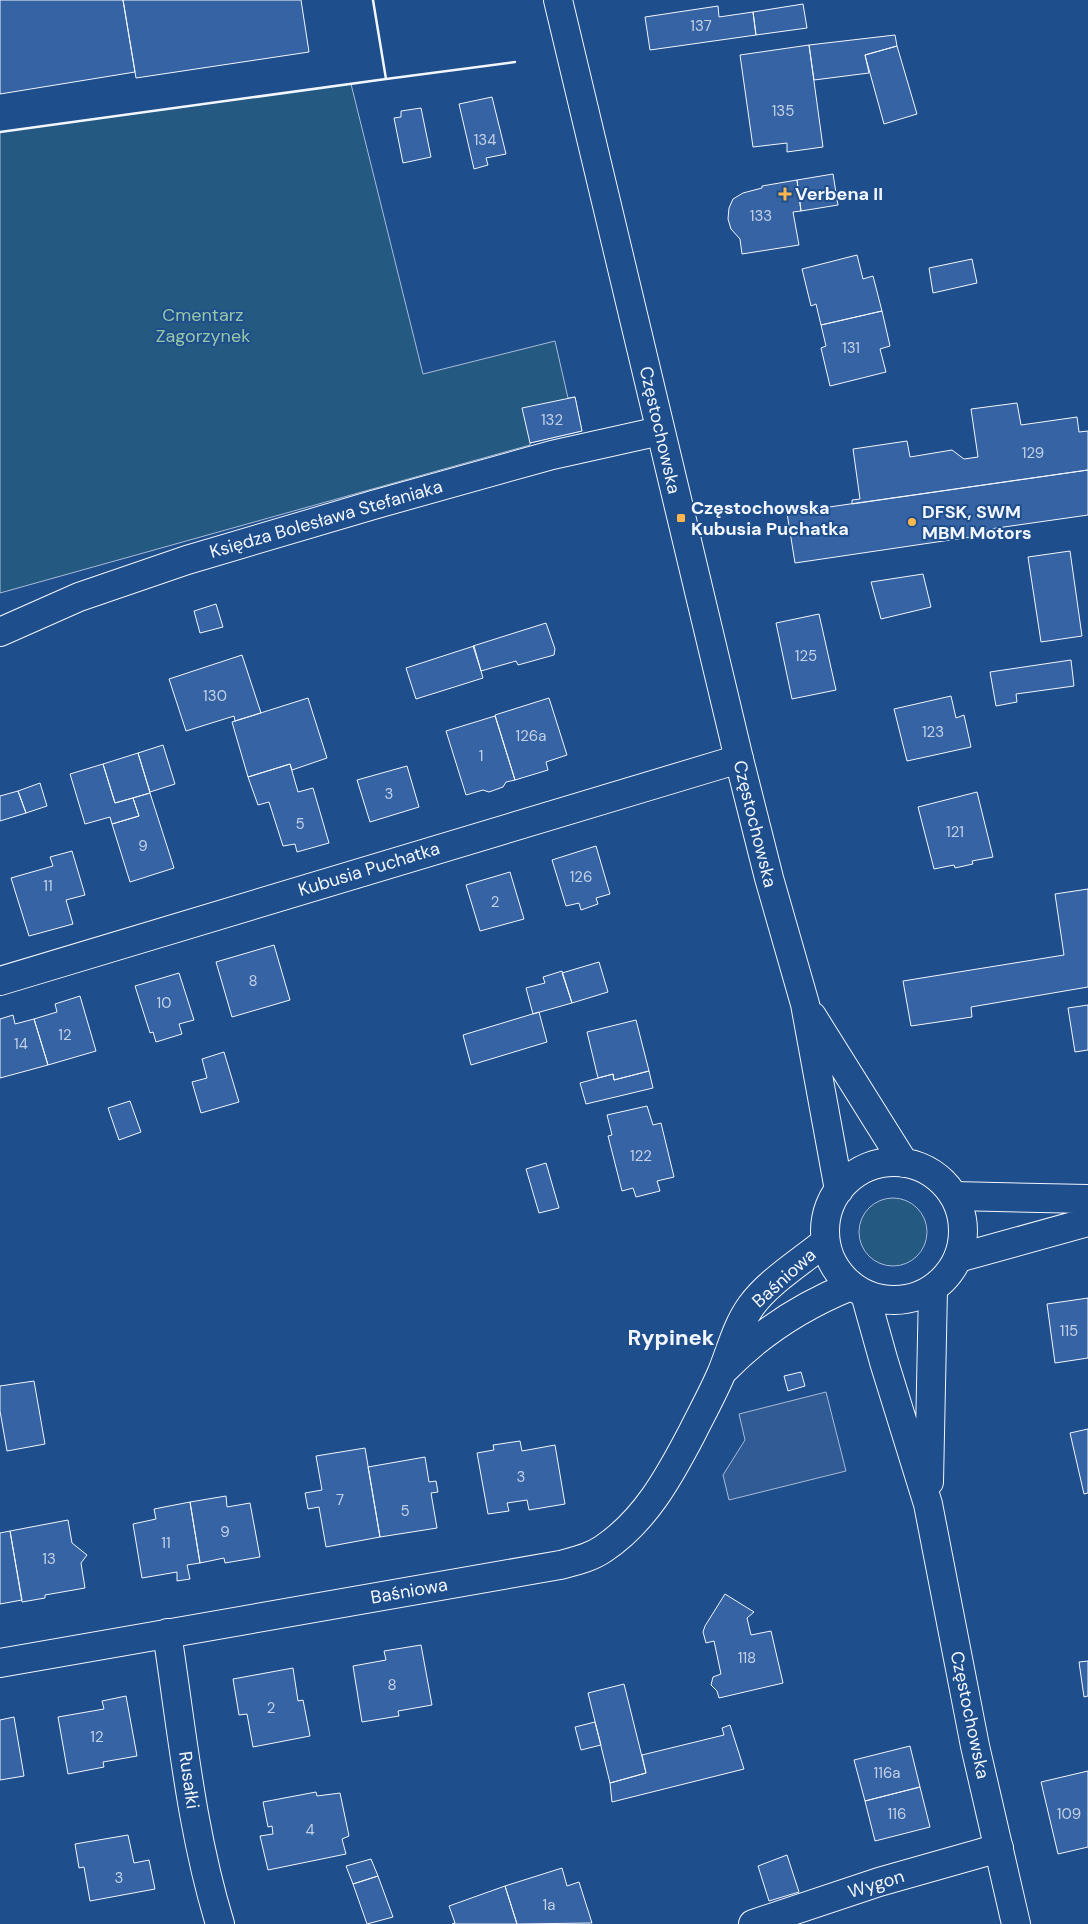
<svg xmlns="http://www.w3.org/2000/svg" width="1088" height="1924" font-family="'DM Sans',sans-serif">
	<style>
		.green { fill: #245a82; stroke: #a8bbd7 }
		.parking { fill: #305b95; stroke: #a8bbd7 }
		.building { fill: #3563a3; stroke: #f2f6ff }
		.lines { fill: none; stroke-linecap: round; stroke-linejoin: round }
		.minor-casing { stroke: #f2f6ff; stroke-width: 30 }
		.tertiary-casing { stroke: #f2f6ff; stroke-width: 30 }
		.secondary-casing { stroke: #f2f6ff; stroke-width: 30 }
		.minor { stroke: #1f4e8c; stroke-width: 28 }
		.tertiary { stroke: #1f4e8c; stroke-width: 28 }
		.secondary { stroke: #1f4e8c; stroke-width: 28 }
		.wall { stroke: #f2f6ff; stroke-width: 2.5 }
		.poi-dot { fill: #ffb74d; stroke: #1f4e8c; stroke-width: 2 }
		.labels { text-anchor: middle; dominant-baseline: central; stroke-width: 4; stroke-linejoin: round; paint-order: stroke }
		.number-label { font-size: 15px; fill: #c3d1e8 }
		.poi-label { font-size: 18px; font-weight: bold; fill: #f2f6ff; stroke: #1f4e8c; text-anchor: start }
		.park-label { font-size: 18px; fill: #97c8a6; stroke: #1f4e8c }
		.street-label { font-size: 18px; fill: #f2f6ff; stroke: #1f4e8c }
		.district-label { font-size: 22px; font-weight: bold; fill: #f2f6ff; stroke: #1f4e8c }
	</style>
	<rect width="100%" height="100%" fill="#1f4e8c"/>
	<path class="green" d="M 351,84 L 423,374 L 555,341 L 568,398 L 575,397 L 582,431 L 530,443 L 530,445 L 0,593 L 0,132 Z
		M859 1232a34 34 0 1 1 68 0a34 34 0 1 1-68 0Z"/>
	<path class="parking" d="M 826,1392 L 846,1471 L 729,1500 L 723,1475 L 745,1440 L 739,1414 Z"/>
	<path class="building" d="M 0,0 L 123,0 L 135,72 L 0,94 Z
		M 123,0 L 301,0 L 309,52 L 136,78 Z
		M 803,4 L 807,28 L 756,35 L 753,12 Z
		M 718,6 L 719,17 L 753,12 L 756,35 L 650,50 L 645,17 Z
		M 895,35 L 897,46 L 865,55 L 869,73 L 814,80 L 809,45 Z
		M 809,45 L 823,147 L 787,152 L 787,143 L 753,147 L 740,55 Z
		M 897,46 L 917,114 L 884,124 L 865,55 Z
		M 492,97 L 506,154 L 486,158 L 488,165 L 474,169 L 459,104 Z
		M 421,108 L 431,157 L 403,163 L 394,118 L 401,117 L 401,111 Z
		M 833,174 L 838,205 L 801,211 L 797,180 Z
		M 797,180 L 801,211 L 793,212 L 799,245 L 742,254 L 740,239 L 731,229 L 728,219 L 729,208 L 733,199 L 743,193 L 762,188 L 762,186 Z
		M 857,255 L 863,279 L 873,276 L 882,311 L 821,325 L 816,304 L 811,306 L 802,269 Z
		M 972,259 L 977,283 L 933,293 L 929,268 Z
		M 882,311 L 890,346 L 880,349 L 886,372 L 830,386 L 821,348 L 826,346 L 821,325 Z
		M 575,397 L 582,431 L 530,443 L 522,408 Z
		M 1017,403 L 1021,425 L 1077,417 L 1079,432 L 1088,431 L 1088,470 L 852,504 L 852,500 L 860,499 L 853,449 L 907,441 L 910,457 L 952,450 L 964,459 L 978,457 L 971,409 Z
		M 1088,470 L 1088,515 L 983,530 L 984,535 L 795,563 L 787,513 Z
		M 1070,551 L 1082,636 L 1041,642 L 1028,557 Z
		M 923,574 L 931,607 L 881,619 L 871,582 Z
		M 216,604 L 223,627 L 200,633 L 194,611 Z
		M 819,614 L 836,690 L 792,699 L 776,623 Z
		M 546,623 L 555,649 L 554,655 L 518,665 L 516,661 L 481,671 L 473,646 Z
		M 474,646 L 483,678 L 416,699 L 406,668 Z
		M 242,655 L 261,713 L 235,721 L 234,716 L 186,731 L 169,679 Z
		M 1071,660 L 1074,686 L 1016,694 L 1017,702 L 996,706 L 990,672 Z
		M 951,696 L 956,718 L 964,715 L 971,747 L 907,761 L 894,709 Z
		M 308,698 L 327,758 L 292,770 L 290,764 L 248,777 L 232,722 Z
		M 549,698 L 567,755 L 546,762 L 548,770 L 515,780 L 495,715 Z
		M 495,716 L 515,780 L 506,782 L 503,787 L 489,792 L 483,790 L 466,795 L 446,731 Z
		M 163,745 L 175,784 L 150,792 L 138,753 Z
		M 138,753 L 150,793 L 115,803 L 103,764 Z
		M 103,764 L 115,803 L 133,798 L 139,816 L 112,824 L 110,817 L 85,824 L 70,774 Z
		M 290,764 L 298,792 L 313,788 L 329,843 L 297,852 L 295,844 L 283,846 L 269,802 L 258,805 L 248,777 Z
		M 407,766 L 419,807 L 370,822 L 357,780 Z
		M 40,783 L 47,806 L 26,813 L 18,791 Z
		M 18,791 L 26,813 L 0,821 L 0,796 Z
		M 977,792 L 993,857 L 972,861 L 973,864 L 955,868 L 954,865 L 934,869 L 918,807 Z
		M 150,793 L 174,868 L 130,882 L 112,824 L 139,816 L 133,798 Z
		M 596,846 L 610,894 L 596,898 L 598,904 L 581,910 L 579,903 L 566,906 L 552,860 Z
		M 72,851 L 85,895 L 66,900 L 73,924 L 29,936 L 11,878 L 53,866 L 50,857 Z
		M 510,872 L 524,919 L 480,931 L 466,885 Z
		M 1088,889 L 1088,987 L 971,1007 L 972,1017 L 911,1026 L 903,981 L 1064,955 L 1055,894 Z
		M 274,945 L 290,1000 L 232,1017 L 216,962 Z
		M 599,962 L 608,992 L 572,1003 L 562,973 Z
		M 562,971 L 572,1003 L 533,1014 L 526,988 L 545,983 L 543,977 Z
		M 179,973 L 194,1020 L 179,1024 L 182,1034 L 156,1042 L 153,1032 L 150,1033 L 135,986 Z
		M 80,996 L 96,1051 L 48,1065 L 34,1019 L 57,1012 L 55,1004 Z
		M 1088,1005 L 1088,1050 L 1075,1052 L 1068,1008 Z
		M 539,1012 L 547,1042 L 471,1065 L 463,1035 Z
		M 13,1015 L 15,1024 L 34,1019 L 48,1065 L 0,1078 L 0,1019 Z
		M 636,1020 L 649,1071 L 614,1080 L 613,1074 L 598,1078 L 587,1032 Z
		M 224,1052 L 239,1102 L 201,1113 L 192,1082 L 207,1078 L 202,1059 Z
		M 649,1071 L 653,1088 L 586,1104 L 580,1083 L 613,1074 L 614,1080 Z
		M 130,1101 L 141,1132 L 119,1140 L 108,1108 Z
		M 647,1106 L 653,1125 L 661,1123 L 674,1177 L 657,1181 L 660,1191 L 636,1197 L 633,1188 L 622,1191 L 608,1136 L 612,1135 L 607,1115 Z
		M 546,1163 L 559,1208 L 539,1213 L 526,1169 Z
		M 1088,1298 L 1088,1358 L 1055,1363 L 1047,1304 Z
		M 801,1372 L 805,1386 L 788,1391 L 784,1376 Z
		M 34,1381 L 45,1444 L 7,1451 L 0,1411 L 0,1386 Z
		M 1088,1429 L 1088,1493 L 1084,1494 L 1070,1433 Z
		M 520,1441 L 522,1451 L 555,1445 L 565,1504 L 529,1510 L 527,1500 L 507,1503 L 509,1511 L 488,1514 L 477,1453 L 494,1450 L 493,1445 Z
		M 365,1448 L 380,1537 L 326,1547 L 319,1507 L 308,1509 L 305,1493 L 322,1490 L 316,1456 Z
		M 425,1457 L 429,1482 L 436,1481 L 438,1492 L 431,1493 L 437,1528 L 380,1537 L 368,1467 Z
		M 226,1496 L 227,1507 L 250,1503 L 260,1557 L 225,1563 L 224,1558 L 200,1563 L 190,1502 Z
		M 190,1502 L 200,1563 L 187,1565 L 190,1579 L 177,1581 L 177,1572 L 142,1578 L 133,1524 L 156,1519 L 154,1509 Z
		M 68,1520 L 72,1543 L 87,1555 L 81,1563 L 85,1588 L 45,1595 L 45,1598 L 22,1602 L 10,1531 Z
		M 10,1531 L 22,1600 L 0,1604 L 0,1533 Z
		M 725,1594 L 754,1612 L 747,1618 L 751,1635 L 771,1631 L 783,1683 L 719,1698 L 717,1691 L 711,1685 L 713,1677 L 721,1674 L 714,1641 L 706,1643 L 703,1632 L 705,1626 Z
		M 421,1645 L 432,1705 L 398,1711 L 399,1716 L 362,1722 L 353,1666 L 386,1660 L 384,1651 Z
		M 1088,1661 L 1088,1696 L 1084,1697 L 1079,1662 Z
		M 293,1668 L 298,1701 L 303,1700 L 310,1736 L 253,1747 L 247,1714 L 239,1715 L 233,1679 Z
		M 624,1684 L 646,1773 L 610,1783 L 588,1693 Z
		M 126,1696 L 137,1756 L 103,1762 L 104,1767 L 68,1774 L 58,1717 L 104,1709 L 102,1701 Z
		M 14,1717 L 24,1776 L 0,1780 L 0,1720 Z
		M 595,1722 L 601,1745 L 581,1750 L 575,1727 Z
		M 730,1725 L 744,1769 L 612,1802 L 610,1783 L 646,1773 L 642,1755 L 724,1735 L 722,1728 Z
		M 910,1746 L 920,1787 L 865,1801 L 854,1760 Z
		M 1088,1771 L 1088,1847 L 1058,1854 L 1041,1782 Z
		M 920,1787 L 930,1827 L 875,1841 L 865,1801 Z
		M 316,1792 L 317,1796 L 340,1793 L 349,1836 L 342,1839 L 346,1854 L 268,1870 L 260,1836 L 273,1834 L 272,1826 L 268,1827 L 263,1802 Z
		M 128,1835 L 134,1863 L 149,1860 L 155,1889 L 90,1901 L 84,1867 L 79,1868 L 75,1844 Z
		M 787,1855 L 799,1892 L 769,1901 L 758,1866 Z
		M 371,1859 L 378,1876 L 353,1884 L 346,1866 Z
		M 562,1868 L 567,1886 L 579,1882 L 592,1923 L 517,1924 L 505,1886 Z
		M 378,1876 L 393,1917 L 367,1924 L 353,1884 Z
		M 505,1886 L 517,1924 L 452,1924 L 455,1923 L 449,1906 Z"/>
	<g class="lines">
		<defs>
			<path id="minor" d="M 0,632 L 79,597 L 187,560 L 373,505 L 552,455 L 660,431
				M 0,981 L 739,759
				M 725,1369 C 760,1333 804,1305 851,1286
				M 167,1633 C 182,1731 191,1829 220,1924
				M 0,1663 L 560,1565 C 575,1561 590,1558 603,1549 C 645,1521 669,1477 692,1433 C 702,1413 713,1393 722,1372 C 731,1350 736,1327 751,1306 C 768,1282 802,1261 825,1242
				M 753,1924 L 879,1882 L 999,1848"/>
			<path id="tertiary" d="M 954,1196 L 1088,1199
				M 958,1258 L 1088,1222"/>
			<path id="secondary" d="M 558,0 L 739,759 L 769,878 L 805,1004 L 839,1190
				M 812,1016 L 904,1163
				M825 1231a69 69 0 1 1 138 0a69 69 0 1 1-138 0Z
				M 865,1294 L 884,1362 L 928,1504 L 975,1746 L 1016,1924
				M 929,1482 L 933,1289"/>
		</defs>
		<use href="#minor" class="minor-casing"/>
		<use href="#tertiary" class="tertiary-casing"/>
		<use href="#secondary" class="secondary-casing"/>
		<use href="#minor" class="minor"/>
		<use href="#tertiary" class="tertiary"/>
		<use href="#secondary" class="secondary"/>
		<path class="wall" d="M 386,79 L 515,62
			M 0,132 L 386,79 L 373,0"/>
	</g>
	<g class="poi-dot">
		<path d="M782.5 186.5h5v5h5v5h-5v5h-5v-5h-5v-5h5z"/>
		<rect x="676" y="513" width="10" height="10" rx="2.5"/>
		<circle cx="912" cy="522" r="5"/>
	</g>
	<g class="labels">
		<g class="number-label">
			<text x="701" y="26">137</text>
			<text x="783" y="111">135</text>
			<text x="485" y="140">134</text>
			<text x="761" y="216">133</text>
			<text x="851" y="348">131</text>
			<text x="552" y="420">132</text>
			<text x="1033" y="453">129</text>
			<text x="806" y="656">125</text>
			<text x="215" y="696">130</text>
			<text x="933" y="732">123</text>
			<text x="531" y="736">126a</text>
			<text x="481" y="756">1</text>
			<text x="389" y="794">3</text>
			<text x="300" y="824">5</text>
			<text x="955" y="832">121</text>
			<text x="143" y="846">9</text>
			<text x="581" y="877">126</text>
			<text x="48" y="886">11</text>
			<text x="495" y="902">2</text>
			<text x="253" y="981">8</text>
			<text x="164" y="1003">10</text>
			<text x="65" y="1035">12</text>
			<text x="21" y="1044">14</text>
			<text x="641" y="1156">122</text>
			<text x="1069" y="1331">115</text>
			<text x="521" y="1477">3</text>
			<text x="340" y="1500">7</text>
			<text x="405" y="1511">5</text>
			<text x="225" y="1532">9</text>
			<text x="166" y="1543">11</text>
			<text x="49" y="1559">13</text>
			<text x="747" y="1658">118</text>
			<text x="392" y="1685">8</text>
			<text x="271" y="1708">2</text>
			<text x="97" y="1737">12</text>
			<text x="887" y="1773">116a</text>
			<text x="897" y="1814">116</text>
			<text x="1069" y="1814">109</text>
			<text x="310" y="1830">4</text>
			<text x="119" y="1878">3</text>
			<text x="549" y="1905">1a</text>
		</g>
		<g class="poi-label">
			<text x="795" y="194">Verbena II</text>
			<text x="691" y="508">Częstochowska<tspan x="691" dy="21">Kubusia Puchatka</tspan></text>
			<text x="922" y="512">DFSK, SWM<tspan x="922" dy="21">MBM Motors</tspan></text>
		</g>
		<g class="park-label">
			<text x="203" y="315">Cmentarz<tspan x="203" dy="21">Zagorzynek</tspan></text>
		</g>
		<g class="street-label">
			<text transform="translate(660 430) rotate(77)">Częstochowska</text>
			<text transform="translate(326 519) rotate(-16)">Księdza Bolesława Stefaniaka</text>
			<text transform="translate(755 824) rotate(76)">Częstochowska</text>
			<text transform="translate(369 869) rotate(-17)">Kubusia Puchatka</text>
			<text transform="translate(784 1278) rotate(-42)">Baśniowa</text>
			<text transform="translate(409 1591) rotate(-10)">Baśniowa</text>
			<text transform="translate(970 1715) rotate(78)">Częstochowska</text>
			<text transform="translate(189 1780) rotate(82)">Rusałki</text>
			<text transform="translate(876 1884) rotate(-17)">Wygon</text>
		</g>
		<g class="district-label">
			<text x="671" y="1337">Rypinek</text>
		</g>
	</g>
</svg>
